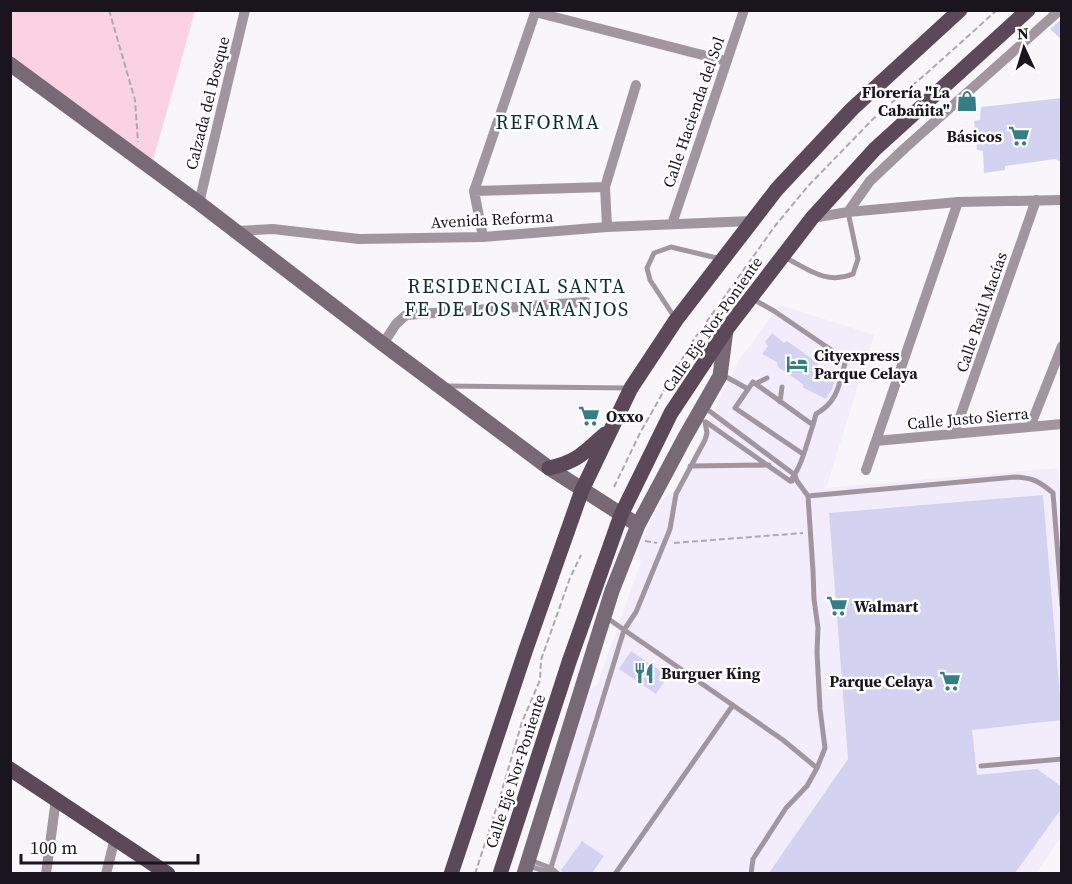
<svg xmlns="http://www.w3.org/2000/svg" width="1072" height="884" font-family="'Source Serif 4',serif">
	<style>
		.built { fill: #f3ecfa }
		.green { fill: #fbd2e4 }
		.building { fill: #d3d2f1 }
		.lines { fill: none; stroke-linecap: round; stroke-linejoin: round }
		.path { stroke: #ada9b1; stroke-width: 2; stroke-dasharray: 6 3; stroke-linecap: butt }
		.lane { stroke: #a196a0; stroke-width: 5 }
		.street { stroke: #a196a0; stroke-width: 10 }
		.secondary { stroke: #786977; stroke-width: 15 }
		.primary { stroke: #5b495a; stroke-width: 15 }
		.labels { text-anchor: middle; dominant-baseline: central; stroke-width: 5; stroke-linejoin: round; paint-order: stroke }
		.poi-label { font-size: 16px; font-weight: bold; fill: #19141e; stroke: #fff; text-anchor: start }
		.street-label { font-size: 16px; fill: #19141e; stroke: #fff }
		.quarter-label { font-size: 20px; letter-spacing: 1.5px; fill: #0d3034; stroke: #fff }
	</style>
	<rect width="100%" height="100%" fill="#f8f5fb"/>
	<path class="built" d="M 780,305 L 874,335 L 826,488 L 1058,468 L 1062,521 L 1061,837 L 1036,873 L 544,874 L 561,822 L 556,792 L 587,692 L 597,685 L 641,562 L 637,552 L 661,501 L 676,489 L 739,360 Z"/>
	<path class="green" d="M 10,11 L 195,11 L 152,164 L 11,57 Z"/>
	<path class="building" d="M 1062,19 L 1062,40 L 1050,29 Z
		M 1062,98 L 1062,162 L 1055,159 L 1005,166 L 1005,170 L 984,173 L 983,151 L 977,150 L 974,121 L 980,120 L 981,107 Z
		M 772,333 L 784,343 L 787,341 L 818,363 L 818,366 L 836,378 L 832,389 L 826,399 L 802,387 L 804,385 L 778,367 L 777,362 L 762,354 L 768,346 L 765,342 Z
		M 1043,495 L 1062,720 L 972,730 L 977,775 L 1037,769 L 1062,787 L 1062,808 L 1015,873 L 769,873 L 848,759 L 829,513 Z
		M 631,651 L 668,676 L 656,694 L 619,669 Z
		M 582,841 L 604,856 L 592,873 L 563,873 L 561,870 Z"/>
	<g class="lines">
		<path class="path" d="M 109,10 L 135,100 L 138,142
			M 614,487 L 640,433 L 690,345 L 775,226 L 808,186 L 877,115 L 927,73 L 997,10
			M 645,541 L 657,543
			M 674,543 L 803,533
			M 475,874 L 500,797 L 522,722 L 540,680 L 541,660 L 570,578 L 581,555"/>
		<path class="lane" d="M 784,257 C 808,269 826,285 853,274 L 858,259 L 848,212
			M 753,299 L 774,311 L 846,360 C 839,383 839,401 816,414 L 813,425
			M 675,318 L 650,280 L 647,268 L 654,253 L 671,247 L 721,259
			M 721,374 L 748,389
			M 755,384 L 767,378
			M 447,386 L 630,388
			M 780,402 L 782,387
			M 706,422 L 790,481 L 792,481
			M 690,466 L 769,465
			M 790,481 C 802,467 807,442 813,425 L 753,382 L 735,408 L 803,454
			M 808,496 L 1015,477 C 1033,478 1039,481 1053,493 L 1062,606
			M 607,618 L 783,740 L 817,768 L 825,748 L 820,709 L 817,652 L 818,628 L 814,599 L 813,571 L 808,496 L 797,481 L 795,475 L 704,407
			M 981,766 L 1062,759
			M 530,860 L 551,868 L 558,874
			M 529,866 L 551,873
			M 549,874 L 624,630 L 636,612 L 659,556 L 670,529 L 676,494 L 705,440 L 707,433 L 705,422
			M 615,874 L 733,705
			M 751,874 L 753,859 L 786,808 L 807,786 L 817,768"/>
		<path class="street" d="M 535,12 L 726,61
			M 474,191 L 605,187
			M 199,203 L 245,10
			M 848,212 L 870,181 L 905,148 L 1060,10
			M 812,218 L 848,212 L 958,202 L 1062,200
			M 672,224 L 744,10
			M 607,227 L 605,187 L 636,85
			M 236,231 L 273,229 L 359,239 L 483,237 L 607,227 L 751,221
			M 483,237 L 474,191 L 536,10
			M 383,344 L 396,324 L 406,315 L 586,302
			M 1030,427 L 1062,346
			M 954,434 L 1036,200
			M 876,441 L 1062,424
			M 866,470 L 958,202
			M 46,874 L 56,799
			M 106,874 L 115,838"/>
		<path class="secondary" d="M 10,64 L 199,203 L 383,344 L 549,468 L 638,525
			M 524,874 L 612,591 L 638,525 L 685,437 L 720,376 L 726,330"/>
		<path class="primary" d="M 549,468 C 577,462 584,453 605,434
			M 10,769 L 168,874
			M 451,874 L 526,649 L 582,490 L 631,388 L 676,320 L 777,189 L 852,109 L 960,10
			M 500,874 L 569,662 L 621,515 L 671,413 L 726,330 L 812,218 L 875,149 L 1028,10"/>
	</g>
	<defs>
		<symbol id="shop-bare" viewBox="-9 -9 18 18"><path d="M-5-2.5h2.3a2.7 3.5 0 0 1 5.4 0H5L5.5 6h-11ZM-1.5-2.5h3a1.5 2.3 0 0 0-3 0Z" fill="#367d85" stroke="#fff" stroke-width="2.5" paint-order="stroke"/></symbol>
		<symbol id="supermarket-bare" viewBox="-9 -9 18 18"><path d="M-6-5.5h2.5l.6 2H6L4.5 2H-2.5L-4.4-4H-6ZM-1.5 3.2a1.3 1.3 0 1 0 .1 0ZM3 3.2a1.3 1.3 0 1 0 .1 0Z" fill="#367d85" stroke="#fff" stroke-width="2.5" paint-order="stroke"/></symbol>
		<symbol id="hotel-bare" viewBox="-9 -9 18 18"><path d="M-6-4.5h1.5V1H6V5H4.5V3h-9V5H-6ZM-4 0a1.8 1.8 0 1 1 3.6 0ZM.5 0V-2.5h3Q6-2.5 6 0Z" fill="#367d85" stroke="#fff" stroke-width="2.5" paint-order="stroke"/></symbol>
		<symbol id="restaurant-bare" viewBox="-9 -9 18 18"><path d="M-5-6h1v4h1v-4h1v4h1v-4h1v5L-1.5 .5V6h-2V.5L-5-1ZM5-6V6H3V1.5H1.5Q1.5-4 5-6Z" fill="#367d85" stroke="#fff" stroke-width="2.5" paint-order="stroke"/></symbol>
	</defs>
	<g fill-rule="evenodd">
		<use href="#shop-bare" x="952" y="86" width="30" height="30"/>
		<use href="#supermarket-bare" x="1004" y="121" width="30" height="30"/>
		<use href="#hotel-bare" x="782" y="349" width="30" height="30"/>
		<use href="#supermarket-bare" x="574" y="401" width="30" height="30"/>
		<use href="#supermarket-bare" x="822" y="591" width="30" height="30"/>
		<use href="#restaurant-bare" x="629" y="658" width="30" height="30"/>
		<use href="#supermarket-bare" x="935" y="666" width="30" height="30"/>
	</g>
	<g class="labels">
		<g class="poi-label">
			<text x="950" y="92" text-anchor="end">Florería "La<tspan x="950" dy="18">Cabañita"</tspan></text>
			<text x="1002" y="136" text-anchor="end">Básicos</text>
			<text x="814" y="355">Cityexpress<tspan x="814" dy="18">Parque Celaya</tspan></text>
			<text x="606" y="416">Oxxo</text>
			<text x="854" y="606">Walmart</text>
			<text x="661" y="673">Burguer King</text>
			<text x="933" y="681" text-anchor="end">Parque Celaya</text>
		</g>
		<g class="street-label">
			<text transform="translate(207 103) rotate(-76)">Calzada del Bosque</text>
			<text transform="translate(693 112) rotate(-71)">Calle Hacienda del Sol</text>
			<text transform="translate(492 219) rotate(-3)">Avenida Reforma</text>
			<text transform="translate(981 312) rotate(-71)">Calle Raúl Macías</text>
			<text transform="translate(712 324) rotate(-55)">Calle Eje Nor-Poniente</text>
			<text transform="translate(968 418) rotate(-5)">Calle Justo Sierra</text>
			<text transform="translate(515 771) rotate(-72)">Calle Eje Nor-Poniente</text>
		</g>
		<g class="quarter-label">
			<text x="548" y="122">REFORMA</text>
			<text x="517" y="286">RESIDENCIAL SANTA<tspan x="517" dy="23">FE DE LOS NARANJOS</tspan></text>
		</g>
	</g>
	<rect width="1072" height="884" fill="none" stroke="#19141e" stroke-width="24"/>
	<g transform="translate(1024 48) rotate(356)" stroke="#ffffff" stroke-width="4.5" paint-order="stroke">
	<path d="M0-4.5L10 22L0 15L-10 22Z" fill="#19141e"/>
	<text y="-9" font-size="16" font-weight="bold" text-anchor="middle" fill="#19141e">N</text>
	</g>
	<path d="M21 854v9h177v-9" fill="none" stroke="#19141e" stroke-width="3"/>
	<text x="30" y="854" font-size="18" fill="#19141e" stroke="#ffffff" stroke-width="4.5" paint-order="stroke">100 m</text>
</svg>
